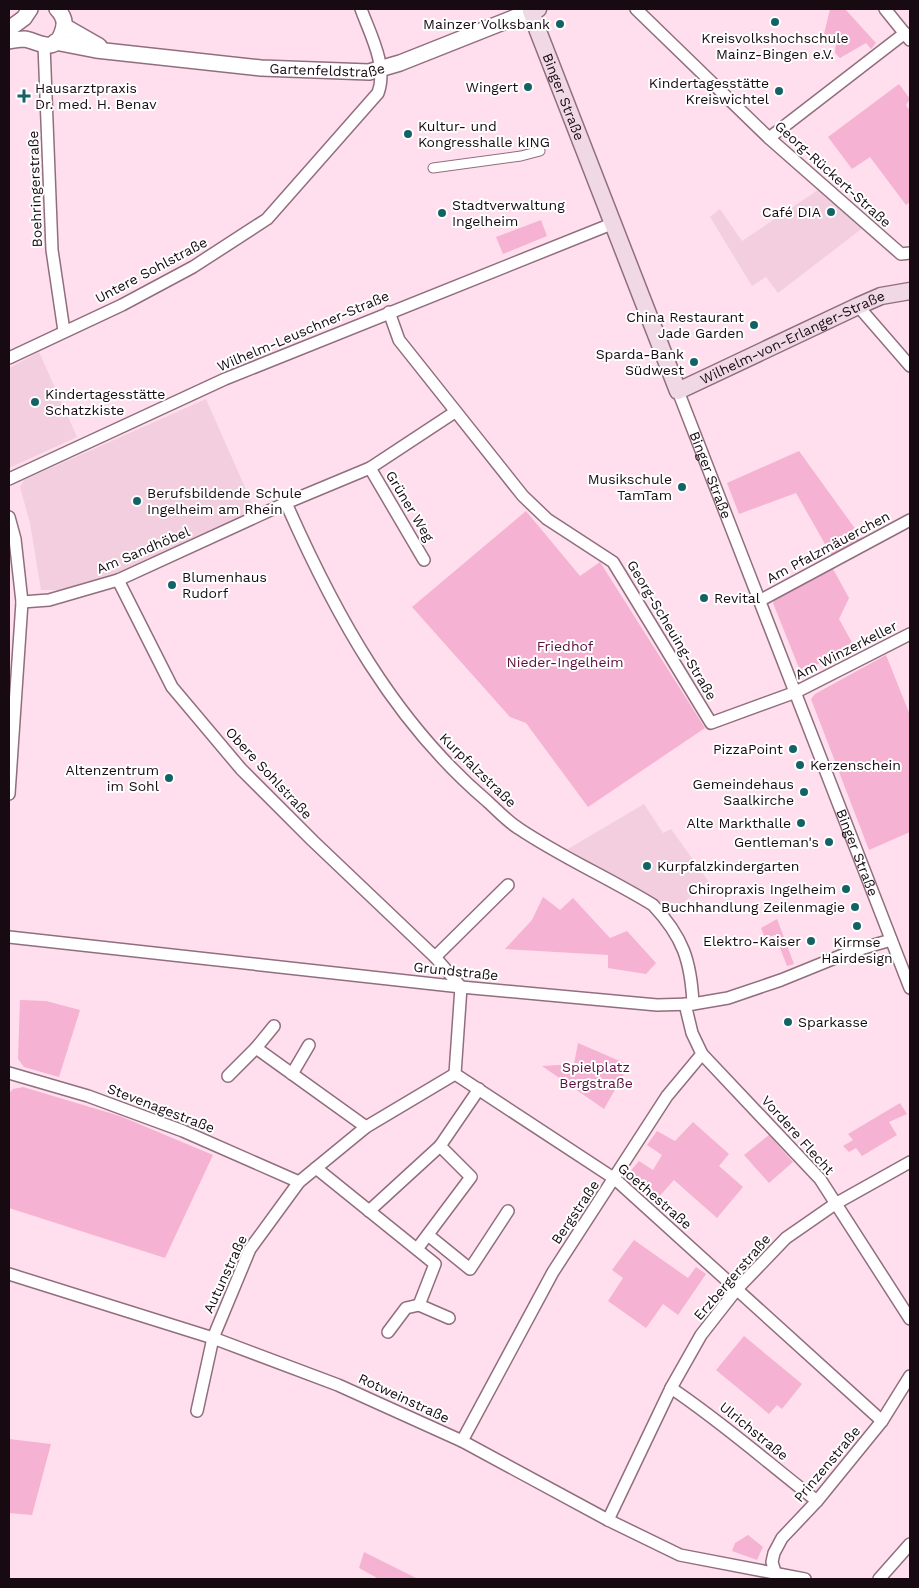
<svg xmlns="http://www.w3.org/2000/svg" width="919" height="1588" font-family="'Work Sans',sans-serif">
	<style>
		.built { fill: #f2cede }
		.green { fill: #f5b2d2 }
		.lines { fill: none; stroke-linecap: round; stroke-linejoin: round }
		.pedestrian-casing { stroke: #916e7e; stroke-width: 11 }
		.minor-casing { stroke: #916e7e; stroke-width: 14 }
		.tertiary-casing { stroke: #916e7e; stroke-width: 18 }
		.secondary-casing { stroke: #916e7e; stroke-width: 19 }
		.pedestrian { stroke: #fff; stroke-width: 9 }
		.minor { stroke: #fff; stroke-width: 11 }
		.tertiary { stroke: #fff; stroke-width: 15 }
		.secondary { stroke: #f0d9e4; stroke-width: 16 }
		.poi-dot { fill: #136366; stroke: #fff; stroke-width: 2 }
		.labels { text-anchor: middle; dominant-baseline: central; stroke-width: 4; stroke-linejoin: round; paint-order: stroke }
		.poi-label { font-size: 14px; fill: #170b11; stroke: #fff; text-anchor: end }
		.street-label { font-size: 14px; fill: #170b11; stroke: #fff }
		.park-label { font-size: 14px; fill: #5a103c; stroke: #fff }
	</style>
	<rect width="100%" height="100%" fill="#ffdfed"/>
	<path class="built" d="M 821,188 L 864,227 L 778,293 L 766,277 L 752,286 L 710,217 L 720,209 L 742,241 Z
		M 39,352 L 77,437 L 9,468 L 9,368 Z
		M 206,399 L 255,510 L 133,567 L 95,581 L 64,590 L 41,590 L 30,523 L 20,487 L 24,480 Z
		M 644,804 L 663,833 L 671,829 L 709,882 L 671,912 L 568,849 Z"/>
	<path class="green" d="M 830,9 L 845,9 L 876,43 L 871,49 L 866,43 L 840,58 L 835,53 L 836,40 L 824,34 Z
		M 899,84 L 910,99 L 906,105 L 910,111 L 910,202 L 906,205 L 870,157 L 852,169 L 828,137 Z
		M 541,220 L 547,236 L 503,254 L 496,237 Z
		M 799,451 L 864,541 L 833,558 L 796,493 L 739,514 L 727,483 Z
		M 526,511 L 580,576 L 600,562 L 705,728 L 588,807 L 526,723 L 510,717 L 412,607 Z
		M 832,567 L 849,598 L 839,619 L 854,646 L 806,670 L 810,679 L 803,678 L 773,603 L 776,597 Z
		M 886,655 L 910,715 L 910,832 L 869,850 L 811,699 L 815,694 Z
		M 543,897 L 560,910 L 573,898 L 610,938 L 627,931 L 656,963 L 646,974 L 608,968 L 608,955 L 505,949 L 532,920 Z
		M 777,919 L 794,964 L 787,966 L 775,935 L 765,938 L 761,928 Z
		M 20,1000 L 46,1001 L 80,1010 L 59,1077 L 24,1067 L 18,1059 Z
		M 578,1043 L 629,1065 L 604,1109 L 542,1066 L 574,1064 Z
		M 23,1087 L 120,1116 L 213,1155 L 165,1258 L 9,1208 L 9,1093 L 13,1089 Z
		M 900,1103 L 907,1114 L 889,1122 L 897,1135 L 862,1156 L 856,1148 L 849,1152 L 843,1146 L 853,1140 L 848,1134 Z
		M 693,1122 L 729,1154 L 719,1166 L 743,1187 L 717,1218 L 674,1180 L 656,1200 L 627,1175 L 639,1161 L 653,1170 L 662,1155 L 647,1145 L 657,1131 L 675,1141 Z
		M 769,1135 L 793,1162 L 769,1183 L 744,1155 Z
		M 634,1240 L 688,1278 L 696,1267 L 706,1274 L 678,1315 L 663,1304 L 646,1328 L 608,1301 L 623,1278 L 612,1270 Z
		M 744,1336 L 802,1384 L 782,1409 L 777,1405 L 769,1414 L 716,1370 Z
		M 9,1439 L 51,1444 L 32,1515 L 9,1513 Z
		M 748,1535 L 763,1547 L 757,1560 L 732,1551 L 735,1543 Z
		M 364,1552 L 418,1579 L 379,1579 L 359,1568 Z"/>
	<g class="lines">
		<defs>
			<path id="pedestrian" d="M 433,168 L 521,156 L 540,151"/>
			<g id="minor">
				<path d="M 636,9 L 769,138 L 901,254 L 910,253"/>
				<path d="M 885,9 L 910,40"/>
				<path d="M 44,45 L 52,250 L 64,331"/>
				<path d="M 769,138 L 905,33"/>
				<path d="M 858,306 L 910,366"/>
				<path d="M 389,312 L 399,340 L 523,496 L 547,519 L 613,562 L 711,723 L 796,692 L 910,634"/>
				<path d="M 9,358 L 122,305 L 193,267 L 267,219 L 378,93 C 388,66 370,34 361,9"/>
				<path id="s1" d="M 678,391 L 910,988"/>
				<path d="M 370,468 L 424,560"/>
				<path d="M 9,479 L 225,379 L 614,223"/>
				<path d="M 286,503 C 335,614 393,721 487,801 C 497,810 507,821 518,828 C 561,857 609,878 653,905 C 683,937 691,961 693,1004"/>
				<path d="M 9,517 L 15,539 L 22,602 L 9,794"/>
				<path d="M 118,580 L 172,687 L 241,769 L 313,841 L 435,957 L 461,987 L 455,1074 L 615,1179 L 882,1421"/>
				<path d="M 761,600 L 910,520"/>
				<path d="M 22,602 L 49,600 L 118,580 L 286,503 L 370,468 L 455,412"/>
				<path d="M 9,937 L 461,987 L 657,1005 L 693,1004 L 728,998 L 781,980 L 850,952 L 891,940"/>
				<path d="M 435,957 L 508,885"/>
				<path d="M 256,1048 L 274,1026"/>
				<path d="M 702,1054 L 820,1179 L 910,1319"/>
				<path d="M 9,1073 L 88,1096 L 183,1131 L 299,1182"/>
				<path d="M 292,1074 L 309,1045"/>
				<path d="M 228,1076 L 256,1048 L 366,1127"/>
				<path d="M 440,1146 L 479,1089"/>
				<path d="M 316,1168 L 435,1264 L 419,1305 L 449,1318"/>
				<path d="M 369,1211 L 440,1146 L 471,1177 L 417,1249"/>
				<path d="M 428,1235 L 470,1269 L 508,1211"/>
				<path d="M 9,1274 L 213,1338 L 338,1385 L 462,1441 L 608,1520 L 680,1555 L 805,1579"/>
				<path d="M 388,1332 L 406,1308 L 419,1305"/>
				<path d="M 671,1388 C 722,1422 768,1463 817,1501"/>
				<path d="M 197,1411 L 213,1338 L 250,1249 L 299,1182 L 366,1127 L 455,1074"/>
				<path d="M 462,1441 L 553,1272 L 667,1096 L 702,1054 L 692,1033 L 685,1004"/>
				<path d="M 608,1520 L 671,1388 L 701,1335 L 737,1289 L 786,1238 L 835,1204 L 910,1162"/>
				<path d="M 775,1572 L 772,1562 L 774,1553 L 782,1538 L 817,1501 L 882,1421 L 910,1376"/>
				<path d="M 879,1579 L 910,1544"/>
			</g>
			<g id="tertiary">
				<path d="M 64,26 L 99,46"/>
				<path d="M 9,29 L 24,18 L 30,9"/>
				<path d="M 9,41 C 14,40 19,39 24,39 C 37,40 55,57 63,30 C 66,22 63,15 57,9"/>
				<path id="s2" d="M 55,42 L 96,50 L 261,68 L 369,72 L 400,63 L 531,11"/>
			</g>
			<g id="secondary">
				<path id="s3" d="M 538,9 L 531,11 L 538,31 L 678,391 L 858,306 L 881,296 L 910,291"/>
			</g>
		</defs>
		<use href="#pedestrian" class="pedestrian-casing"/>
		<use href="#minor" class="minor-casing"/>
		<use href="#tertiary" class="tertiary-casing"/>
		<use href="#secondary" class="secondary-casing"/>
		<use href="#pedestrian" class="pedestrian"/>
		<use href="#minor" class="minor"/>
		<use href="#tertiary" class="tertiary"/>
		<use href="#secondary" class="secondary"/>
	</g>
	<g class="poi-dot">
		<circle cx="775" cy="22" r="5"/>
		<circle cx="560" cy="24" r="5"/>
		<circle cx="528" cy="87" r="5"/>
		<circle cx="779" cy="91" r="5"/>
		<path d="M21.5 88.5h5v5h5v5h-5v5h-5v-5h-5v-5h5z"/>
		<circle cx="408" cy="134" r="5"/>
		<circle cx="831" cy="212" r="5"/>
		<circle cx="442" cy="213" r="5"/>
		<circle cx="754" cy="325" r="5"/>
		<circle cx="694" cy="362" r="5"/>
		<circle cx="35" cy="402" r="5"/>
		<circle cx="682" cy="487" r="5"/>
		<circle cx="137" cy="501" r="5"/>
		<circle cx="172" cy="585" r="5"/>
		<circle cx="704" cy="598" r="5"/>
		<circle cx="793" cy="749" r="5"/>
		<circle cx="800" cy="765" r="5"/>
		<circle cx="169" cy="778" r="5"/>
		<circle cx="804" cy="792" r="5"/>
		<circle cx="801" cy="823" r="5"/>
		<circle cx="829" cy="842" r="5"/>
		<circle cx="647" cy="866" r="5"/>
		<circle cx="846" cy="889" r="5"/>
		<circle cx="855" cy="907" r="5"/>
		<circle cx="857" cy="926" r="5"/>
		<circle cx="811" cy="941" r="5"/>
		<circle cx="788" cy="1022" r="5"/>
	</g>
	<g class="labels">
		<g class="poi-label">
			<text x="550" y="24">Mainzer Volksbank</text>
			<text x="775" y="38" text-anchor="middle">Kreisvolkshochschule<tspan x="775" dy="16">Mainz-Bingen e.V.</tspan></text>
			<text x="769" y="83">Kindertagesstätte<tspan x="769" dy="16">Kreiswichtel</tspan></text>
			<text x="518" y="87">Wingert</text>
			<text x="35" y="88" text-anchor="start">Hausarztpraxis<tspan x="35" dy="16">Dr. med. H. Benav</tspan></text>
			<text x="418" y="126" text-anchor="start">Kultur- und<tspan x="418" dy="16">Kongresshalle kING</tspan></text>
			<text x="452" y="205" text-anchor="start">Stadtverwaltung<tspan x="452" dy="16">Ingelheim</tspan></text>
			<text x="821" y="212">Café DIA</text>
			<text x="744" y="317">China Restaurant<tspan x="744" dy="16">Jade Garden</tspan></text>
			<text x="684" y="354">Sparda-Bank<tspan x="684" dy="16">Südwest</tspan></text>
			<text x="45" y="394" text-anchor="start">Kindertagesstätte<tspan x="45" dy="16">Schatzkiste</tspan></text>
			<text x="672" y="479">Musikschule<tspan x="672" dy="16">TamTam</tspan></text>
			<text x="147" y="493" text-anchor="start">Berufsbildende Schule<tspan x="147" dy="16">Ingelheim am Rhein</tspan></text>
			<text x="182" y="577" text-anchor="start">Blumenhaus<tspan x="182" dy="16">Rudorf</tspan></text>
			<text x="714" y="598" text-anchor="start">Revital</text>
			<text x="783" y="749">PizzaPoint</text>
			<text x="810" y="765" text-anchor="start">Kerzenschein</text>
			<text x="159" y="770">Altenzentrum<tspan x="159" dy="16">im Sohl</tspan></text>
			<text x="794" y="784">Gemeindehaus<tspan x="794" dy="16">Saalkirche</tspan></text>
			<text x="791" y="823">Alte Markthalle</text>
			<text x="819" y="842">Gentleman's</text>
			<text x="657" y="866" text-anchor="start">Kurpfalzkindergarten</text>
			<text x="836" y="889">Chiropraxis Ingelheim</text>
			<text x="845" y="907">Buchhandlung Zeilenmagie</text>
			<text x="801" y="941">Elektro-Kaiser</text>
			<text x="857" y="942" text-anchor="middle">Kirmse<tspan x="857" dy="16">Hairdesign</tspan></text>
			<text x="798" y="1022" text-anchor="start">Sparkasse</text>
		</g>
		<g class="street-label">
			<text stroke="none"><textPath href="#s2" startOffset="274">Gartenfeldstraße</textPath></text>
			<text stroke="none"><textPath href="#s3" startOffset="99">Binger Straße</textPath></text>
			<text transform="translate(833 174) rotate(42)">Georg-Rückert-Straße</text>
			<text transform="translate(35 189) rotate(-92)">Boehringerstraße</text>
			<text transform="translate(151 270) rotate(-28)">Untere Sohlstraße</text>
			<text transform="translate(303 331) rotate(-23)">Wilhelm-Leuschner-Straße</text>
			<text stroke="none"><textPath href="#s3" startOffset="541">Wilhelm-von-Erlanger-Straße</textPath></text>
			<text stroke="none"><textPath href="#s1" startOffset="90">Binger Straße</textPath></text>
			<text transform="translate(410 506) rotate(59)">Grüner Weg</text>
			<text transform="translate(828 547) rotate(-28)">Am Pfalzmäuerchen</text>
			<text transform="translate(143 550) rotate(-23)">Am Sandhöbel</text>
			<text transform="translate(672 630) rotate(59)">Georg-Scheuing-Straße</text>
			<text transform="translate(846 650) rotate(-27)">Am Winzerkeller</text>
			<text transform="translate(478 770) rotate(44)">Kurpfalzstraße</text>
			<text transform="translate(269 773) rotate(47)">Obere Sohlstraße</text>
			<text stroke="none"><textPath href="#s1" startOffset="495">Binger Straße</textPath></text>
			<text transform="translate(456 971) rotate(6)">Grundstraße</text>
			<text transform="translate(161 1108) rotate(21)">Stevenagestraße</text>
			<text transform="translate(798 1135) rotate(48)">Vordere Flecht</text>
			<text transform="translate(655 1196) rotate(41)">Goethestraße</text>
			<text transform="translate(575 1212) rotate(-56)">Bergstraße</text>
			<text transform="translate(225 1274) rotate(-65)">Autunstraße</text>
			<text transform="translate(732 1277) rotate(-49)">Erzbergerstraße</text>
			<text transform="translate(404 1398) rotate(25)">Rotweinstraße</text>
			<text transform="translate(754 1431) rotate(39)">Ulrichstraße</text>
			<text transform="translate(827 1464) rotate(-50)">Prinzenstraße</text>
		</g>
		<g class="park-label">
			<text x="565" y="646">Friedhof<tspan x="565" dy="16">Nieder-Ingelheim</tspan></text>
			<text x="596" y="1067">Spielplatz<tspan x="596" dy="16">Bergstraße</tspan></text>
		</g>
	</g>
	<rect width="919" height="1588" fill="none" stroke="#170b11" stroke-width="20"/>
</svg>
